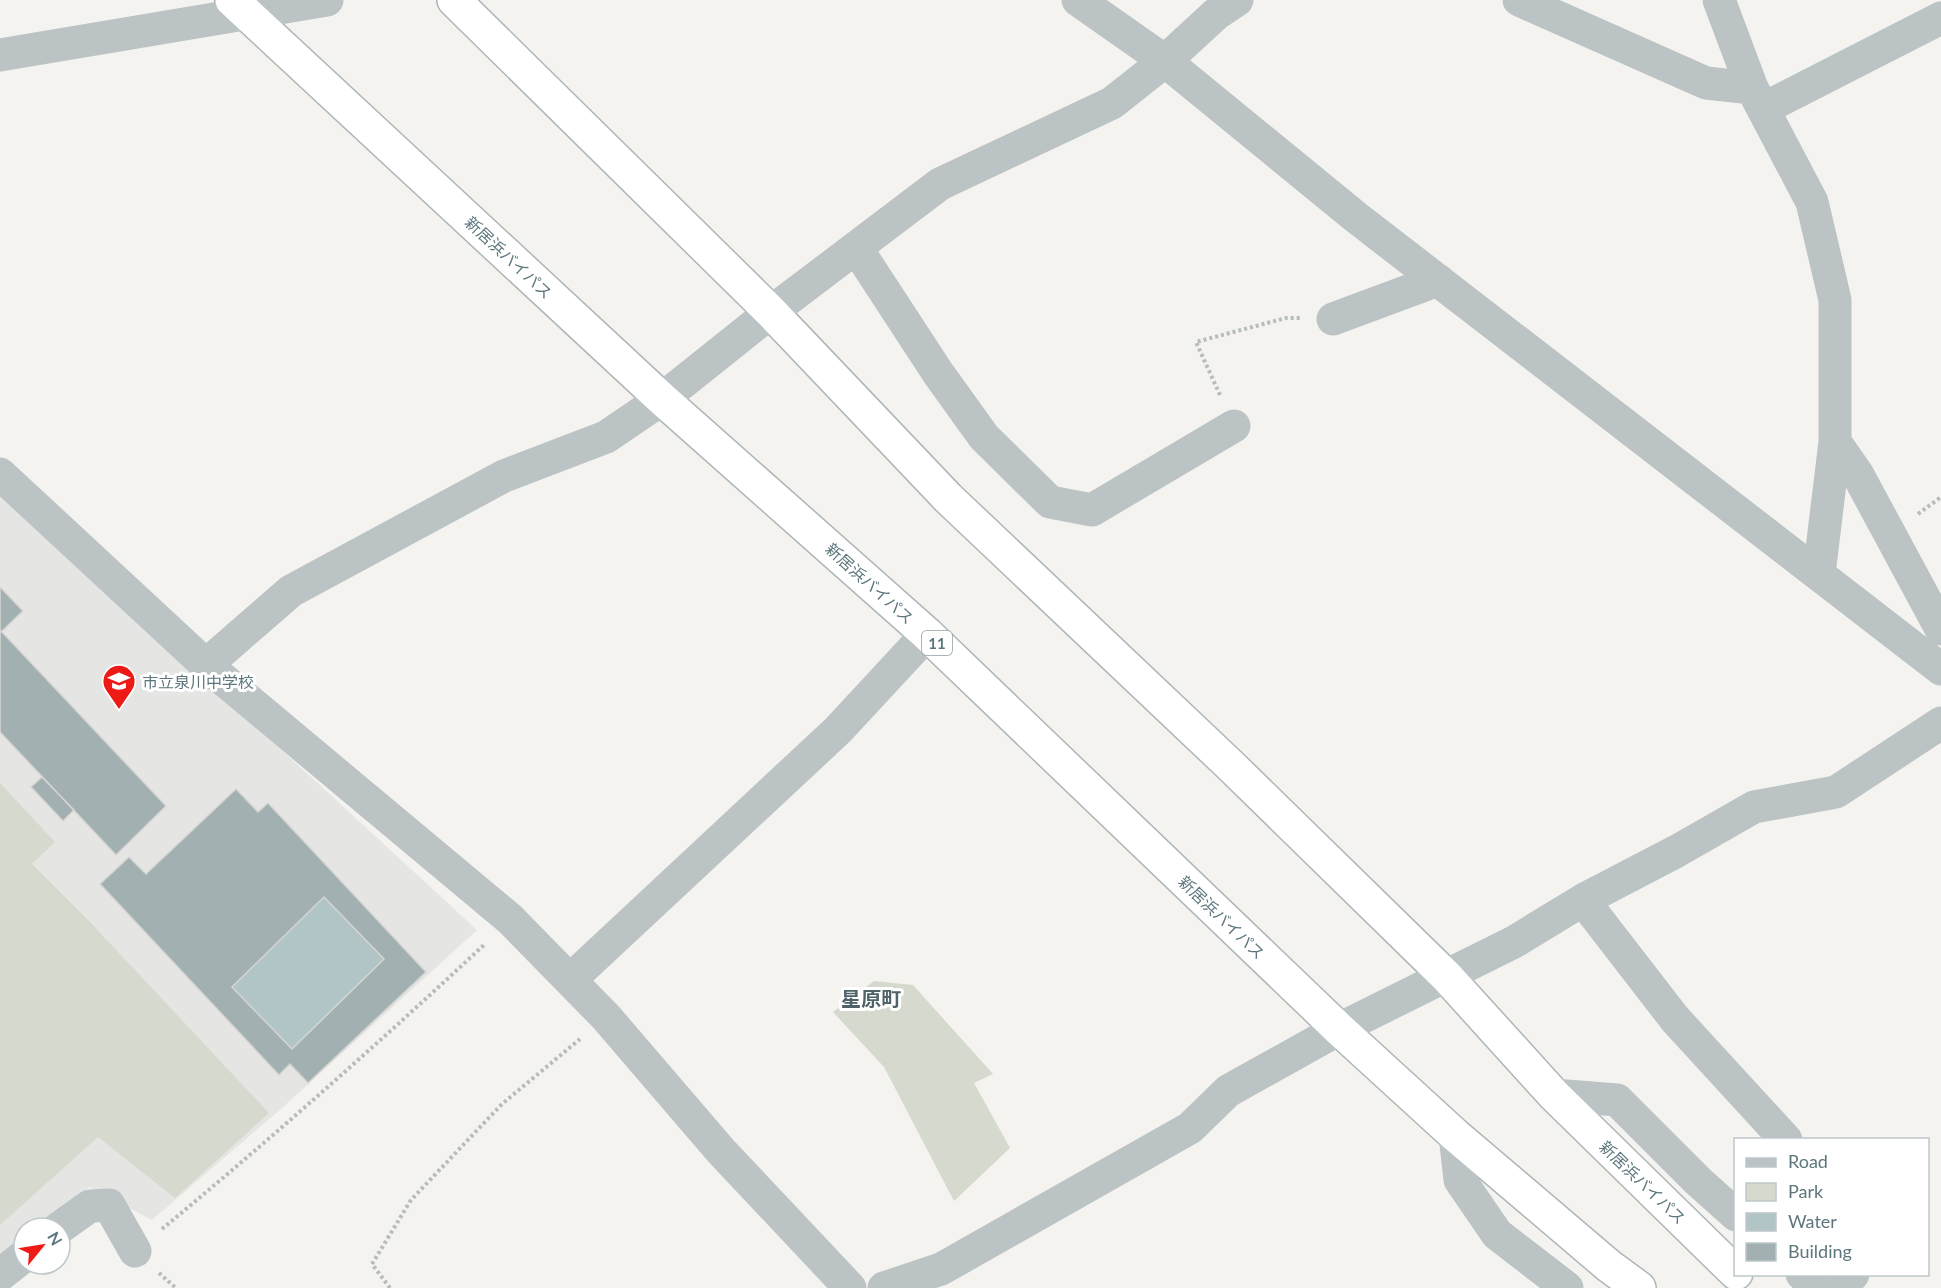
<svg xmlns="http://www.w3.org/2000/svg" width="1941" height="1288" font-family="Lato,'Noto Sans JP',sans-serif">
	<style>
		.built { fill: #e5e5e3 }
		.green { fill: #d5d9ce }
		.water { fill: #b2c5c6 }
		.building { fill: #a3b0b2; stroke: #d5d5d2; stroke-width: 1.5; fill-rule: evenodd }
		.lines { fill: none; stroke-linecap: round; stroke-linejoin: round }
		.trunk-casing { stroke: #afb6b7; stroke-width: 36 }
		.path { stroke: #b6bbbc; stroke-width: 4; stroke-dasharray: 3 3; stroke-linecap: butt }
		.minor { stroke: #bcc3c5; stroke-width: 33 }
		.tertiary { stroke: #bcc3c5; stroke-width: 33 }
		.trunk { stroke: #fff; stroke-width: 33 }
		.labels { text-anchor: middle; dominant-baseline: central; stroke-width: 6; stroke-linejoin: round; paint-order: stroke }
		.shield { fill: #fff; stroke: #8e9fa4; stroke-width: 1.5 }
		.shield-label { font-size: 15px; font-weight: bold; fill: #5d767d }
		.street-label { font-size: 16px; fill: #5d767d; stroke: #fff }
		.poi-label { font-size: 16px; fill: #5d767d; stroke: #fff; text-anchor: start }
		.quarter-label { font-size: 20px; font-weight: bold; fill: #4f6267; stroke: #fff }
	</style>
	<rect width="100%" height="100%" fill="#f4f3ef"/>
	<path class="built" d="M 0,490 L 477,930 L 282,1108 L 152,1220 L 90,1187 L 36,1228 L 24,1228 L 24,1237 L 0,1255 Z"/>
	<path class="green" d="M 0,783 L 55,842 L 32,864 L 90,922 L 269,1113 L 175,1198 L 98,1137 L 0,1225 Z
		M 874,981 L 913,985 L 993,1074 L 974,1083 L 1010,1148 L 954,1201 L 884,1067 L 833,1012 Z"/>
	<path class="water" d="M 324,897 L 384,959 L 292,1049 L 232,987 Z"/>
	<path class="building" d="M 0,587 L 23,611 L 1,632 L 0,630 Z
		M 0,630 L 166,806 L 116,855 L 0,732 Z
		M 42,777 L 74,810 L 63,821 L 31,787 Z
		M 236,789 L 258,812 L 268,803 L 426,972 L 308,1083 L 290,1064 L 279,1075 L 100,884 L 129,857 L 146,874 ZM 324,897 L 384,959 L 292,1049 L 232,987 Z"/>
	<g class="lines">
		<defs>
			<path id="trunk" d="M 232,0 L 662,399 L 927,634 L 1339,1029 L 1455,1135 L 1609,1266 L 1639,1288
				M 454,0 L 771,312 L 948,498 L 1230,765 L 1447,977 L 1554,1095 L 1736,1273"/>
		</defs>
		<use href="#trunk" class="trunk-casing"/>
		<path class="path" d="M 1220,395 L 1196,342 L 1286,318 L 1301,318
			M 1918,514 L 1941,497
			M 162,1229 C 273,1137 380,1042 485,944
			M 159,1273 L 176,1288
			M 390,1288 L 372,1264 L 411,1200 L 502,1104 L 580,1039"/>
		<path class="minor" d="M 1078,0 L 1165,61 L 1357,218 L 1941,669
			M 1519,0 L 1706,83 L 1752,88
			M 1719,0 L 1752,88 L 1812,202 L 1835,300 L 1835,442 L 1819,574
			M 1763,109 L 1941,18
			M 857,249 L 938,373 L 984,437 L 1050,502 L 1092,510 L 1234,426
			M 1333,319 L 1438,280
			M 1835,442 L 1858,475 L 1941,629
			M 0,474 L 206,665 L 510,919 L 606,1017 L 721,1151 L 850,1288
			M 206,665 L 291,591 L 504,476 L 606,437 L 662,399 L 771,312 L 940,184 L 1112,103 L 1165,61 L 1216,14 L 1237,0
			M 1583,900 L 1675,1019 L 1786,1140
			M 570,980 L 838,730 L 927,634
			M 1554,1095 L 1617,1100 L 1698,1181 L 1736,1215
			M 1455,1135 L 1460,1180 L 1497,1234 L 1567,1288
			M 59,1228 L 90,1206 L 109,1205 L 135,1251
			M 1802,1274 L 1817,1288
			M 0,1275 L 24,1256
			M 884,1288 L 941,1269 L 1190,1128 L 1228,1091 L 1339,1029 L 1514,942 L 1583,900 L 1677,851 L 1754,807 L 1836,792 L 1941,723
			M 1842,1288 L 1853,1274"/>
		<path class="tertiary" d="M 0,55 L 327,0"/>
		<use href="#trunk" class="trunk"/>
	</g>
	<defs>
		<symbol id="school-pin" viewBox="-11 -11 22 30"><path d="M0 17L-7.5 6A9.5 9.5 0 1 1 7.5 6Z" fill="#ed1a16" stroke="#fff"/><path d="M0-5L7-2L0 1L-7-2ZM-4 1L0 2.5L4 1V4Q0 6-4 4Z" fill="#fff"/></symbol>
	</defs>
	<g fill-rule="evenodd">
		<use href="#school-pin" x="100" y="662" width="38" height="52"/>
	</g>
	<g class="labels">
		<rect class="shield" x="922" y="631" width="30" height="24" rx="4.5"/>
		<g class="shield-label">
			<text x="937" y="643">11</text>
		</g>
		<g class="street-label">
			<text transform="translate(509 257) rotate(43)">新居浜バイパス</text>
			<text transform="translate(870 583) rotate(42)">新居浜バイパス</text>
			<text transform="translate(1222 917) rotate(44)">新居浜バイパス</text>
			<text transform="translate(1643 1182) rotate(44)">新居浜バイパス</text>
		</g>
		<g class="poi-label">
			<text x="142" y="681">市立泉川中学校</text>
		</g>
		<g class="quarter-label">
			<text x="871" y="998">星原町</text>
		</g>
	</g>
	<rect x="1734" y="1138" width="195" height="138" fill="#ffffff" stroke="#bec8cb" stroke-width="1.5"/>
	<rect x="1746" y="1158" width="30" height="9" fill="#bcc3c5" stroke="#bec8cb" stroke-width="1.5"/>
	<text x="1788" y="1168" font-size="18" fill="#5d767d">Road</text>
	<rect x="1746" y="1183" width="30" height="18" fill="#d5d9ce" stroke="#bec8cb" stroke-width="1.5"/>
	<text x="1788" y="1198" font-size="18" fill="#5d767d">Park</text>
	<rect x="1746" y="1213" width="30" height="18" fill="#b2c5c6" stroke="#bec8cb" stroke-width="1.5"/>
	<text x="1788" y="1228" font-size="18" fill="#5d767d">Water</text>
	<rect x="1746" y="1243" width="30" height="18" fill="#a3b0b2" stroke="#bec8cb" stroke-width="1.5"/>
	<text x="1788" y="1258" font-size="18" fill="#5d767d">Building</text>
	<g transform="translate(42 1246) rotate(60)"><circle r="28" fill="#ffffff" stroke="#bec8cb" stroke-width="1.5"/>
	<path d="M0-4.5L10 22L0 15L-10 22Z" fill="#ed1a16"/>
	<text y="-9" font-size="16" font-weight="bold" text-anchor="middle" fill="#5d767d">N</text>
	</g>
</svg>
